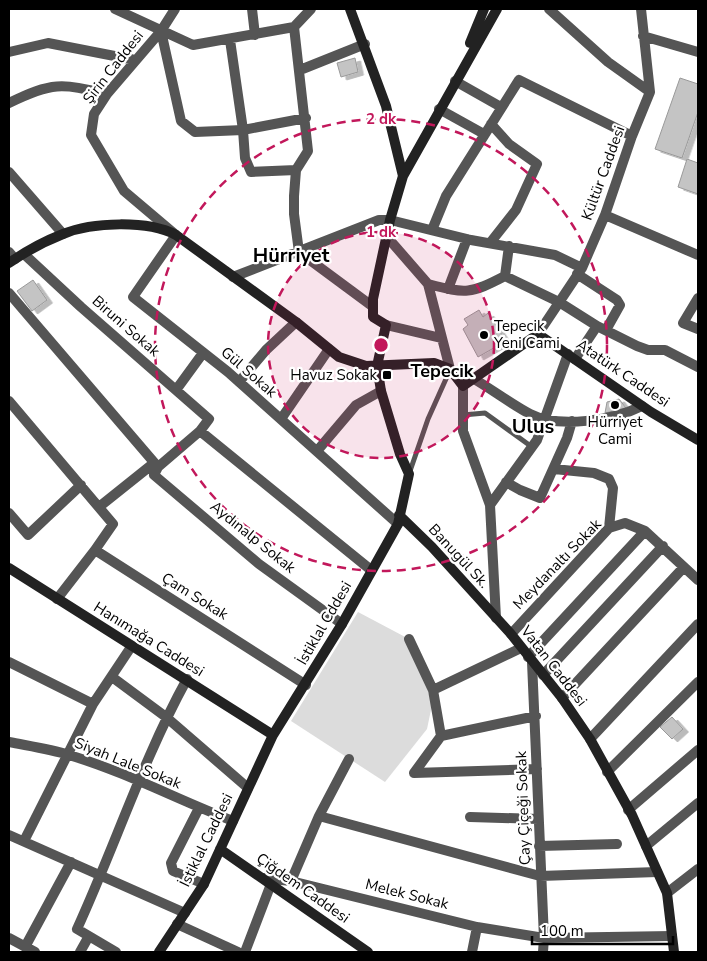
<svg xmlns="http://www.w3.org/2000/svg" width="707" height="961" font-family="'Nunito Sans',sans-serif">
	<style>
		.green { fill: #dcdcdc }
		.building { fill: #c4c4c4; stroke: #999; filter: url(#shadow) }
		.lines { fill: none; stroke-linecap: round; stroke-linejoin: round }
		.lane { stroke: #555; stroke-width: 5 }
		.street { stroke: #555; stroke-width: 10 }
		.secondary { stroke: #222; stroke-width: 10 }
		.ring { fill: none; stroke: #c2185b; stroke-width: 2.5; stroke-dasharray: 9 6 }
		.poi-dot { fill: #000; stroke: #fff; stroke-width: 2 }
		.labels { text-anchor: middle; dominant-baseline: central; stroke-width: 4.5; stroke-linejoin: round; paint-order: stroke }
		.street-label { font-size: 15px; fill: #000; stroke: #fff }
		.poi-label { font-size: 15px; fill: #000; stroke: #fff; text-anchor: start }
		.quarter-label { font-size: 18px; font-weight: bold; fill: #000; stroke: #fff }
		.district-label { font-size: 20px; font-weight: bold; fill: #000; stroke: #fff }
		.centre { fill: #c2185b; stroke: #fff; stroke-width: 2.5 }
		.ring-label { font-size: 15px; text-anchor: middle; font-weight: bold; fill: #c2185b; stroke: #fff; stroke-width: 4.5; stroke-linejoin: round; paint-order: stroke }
	</style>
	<defs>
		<filter id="shadow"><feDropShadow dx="5.5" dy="3" stdDeviation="0" flood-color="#0004"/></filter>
	</defs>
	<rect width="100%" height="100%" fill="#fff"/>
	<path class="green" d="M 358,612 L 409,639 L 421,667 L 432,705 L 427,729 L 385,782 L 291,721 Z"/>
	<path class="building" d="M 355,58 L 358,72 L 341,77 L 337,63 Z
		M 680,78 L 698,84 L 698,112 L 682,158 L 655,149 Z
		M 687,159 L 698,163 L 698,194 L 678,187 Z
		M 33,280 L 47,300 L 32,311 L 17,291 Z
		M 479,310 L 483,317 L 488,313 L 506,341 L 478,357 L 463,329 L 468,325 L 464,319 Z
		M 619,399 L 626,408 L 605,413 L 607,402 Z
		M 672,717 L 683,729 L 672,739 L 660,727 Z"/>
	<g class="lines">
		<path class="lane" d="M 463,415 L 485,413 L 532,447
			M 409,474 L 428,419 L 450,370"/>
		<path class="street" d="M 115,9 L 193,45 L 294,27
			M 175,9 L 161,31 L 107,94 L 94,114 L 91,135 L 124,191 L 176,235 L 133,297 L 228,372 L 398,524
			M 252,9 L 255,35
			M 549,9 L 608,62 L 650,92
			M 294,27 L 308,151 L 296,170 L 294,196 L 294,214 L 299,252 L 372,306
			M 294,27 L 311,9
			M 161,31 L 181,121 L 195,132 L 243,130 L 306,118
			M 643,36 L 698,52
			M 230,40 L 243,130 L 245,158 L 251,172 L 296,170
			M 9,52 L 48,43 L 135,60
			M 300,70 L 365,44
			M 455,81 L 501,107
			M 9,103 C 52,82 61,83 107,94
			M 439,109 L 484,134
			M 9,172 L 63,234
			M 605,215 L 698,255
			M 432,230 L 446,196 L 519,80 L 632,136
			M 388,238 L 428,284 L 450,369
			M 490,243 L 516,210 L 537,164 L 509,144 L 491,124
			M 9,252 L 15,259
			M 24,254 L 81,307 L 209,419 L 200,431 L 158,467 L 154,475 L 259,564 L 342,624
			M 577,274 L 617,300 L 620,305 L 606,330
			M 505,276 L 559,302 L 597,326 L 637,346 L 648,350 L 665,350 L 698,367
			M 233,277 L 379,220 L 390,220 L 471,240 L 555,255 L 582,268
			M 428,284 C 467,294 470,294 505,276 L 509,246
			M 448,289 L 467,239
			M 9,293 L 158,467
			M 698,298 L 683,323 L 698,329
			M 386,325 L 441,338
			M 538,334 L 582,268 L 605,215 L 632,136 L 650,92 L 641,9
			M 575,359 L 597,326
			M 474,379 C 493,390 511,404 530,414 C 559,429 614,420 642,406
			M 239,382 L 266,350 L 296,322
			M 463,386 L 463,431 L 490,505 L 496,618
			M 176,390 L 203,353
			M 9,401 L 113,524 L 95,550 L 306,685
			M 281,419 L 329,349
			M 200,431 L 371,570
			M 317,451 L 356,405 L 381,391
			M 554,469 L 594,473 L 609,479 L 613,488 L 609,528
			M 506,482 L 520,490 L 540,498 L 567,438 L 572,421
			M 490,505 L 537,440 L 568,354
			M 99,507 L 154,463
			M 9,513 L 28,535 L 81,485
			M 57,599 L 95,550
			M 511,634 L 609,528 L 625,523 L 645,531 L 698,580
			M 409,639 L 433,690 L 441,736
			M 528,657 L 645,531
			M 9,662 L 93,704
			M 532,662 L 544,938 L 543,952
			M 543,675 L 663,546
			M 112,677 L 166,717 L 248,788
			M 433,690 L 521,648
			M 562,698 L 684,567
			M 441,736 L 536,716
			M 590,739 L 698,624
			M 9,742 C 29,746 50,749 69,755 C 126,772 178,800 233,821
			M 607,772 L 698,682
			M 414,773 L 537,769
			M 414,773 L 441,736
			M 199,808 L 171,863 L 173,871 L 204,884
			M 628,810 L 698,750
			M 319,816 L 540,876 L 657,872
			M 470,817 L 538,819
			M 9,835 L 185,913
			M 24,841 L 93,704 L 131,647
			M 539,846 L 617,844
			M 646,846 L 698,803
			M 263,878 L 291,881 L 477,927 L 544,938 L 672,936
			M 291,881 L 319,816 L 349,759
			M 667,893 L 698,869
			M 177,924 L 238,952
			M 9,938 L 35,952
			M 25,947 L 71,862
			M 80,952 L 89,936
			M 116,952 L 77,929 C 115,846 143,759 187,679
			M 245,952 L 271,884
			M 472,952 L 477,927"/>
		<path class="secondary" d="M 350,9 L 386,106 L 403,176
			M 470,43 L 484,9
			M 9,263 C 25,252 45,241 63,234 C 92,222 148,220 176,235 L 296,322 L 339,357 L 366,366 L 434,363 L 450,369 L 463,386 L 538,334 L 651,412 L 698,440
			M 399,515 L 432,547 L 511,634 L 562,698 L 590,739 L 632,815 L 667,893 L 674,952
			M 9,568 L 273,735
			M 220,849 L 368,952
			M 159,952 L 204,884 L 273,735 L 342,624 L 398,524 L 409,474 L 400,454 L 381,391 L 377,366 L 386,325 L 373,317 L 373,299 L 390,220 L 403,176 L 497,9"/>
	</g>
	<circle cx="381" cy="345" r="113" fill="#c2185b" fill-opacity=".12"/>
	<g class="ring">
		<circle cx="381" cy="345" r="113"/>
		<circle cx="381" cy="345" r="226"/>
	</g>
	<g class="poi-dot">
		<circle cx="484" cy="335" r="5"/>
		<rect x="382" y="370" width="10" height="10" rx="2.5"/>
		<circle cx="615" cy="405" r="5"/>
	</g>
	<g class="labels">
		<g class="street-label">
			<text transform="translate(113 67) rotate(-52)">Şirin Caddesi</text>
			<text transform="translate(603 173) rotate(-70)">Kültür Caddesi</text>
			<text transform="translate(126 326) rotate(41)">Biruni Sokak</text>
			<text transform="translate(249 372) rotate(41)">Gül Sokak</text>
			<text transform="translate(623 373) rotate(34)">Atatürk Caddesi</text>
			<text transform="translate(253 537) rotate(39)">Aydınalp Sokak</text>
			<text transform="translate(459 556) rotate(47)">Banugül Sk.</text>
			<text transform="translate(557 564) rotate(-46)">Meydanaltı Sokak</text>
			<text transform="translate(195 596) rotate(32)">Çam Sokak</text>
			<text transform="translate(324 623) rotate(-60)">İstiklal Cddesi</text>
			<text transform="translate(149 639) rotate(32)">Hanımağa Caddesi</text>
			<text transform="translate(554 666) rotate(52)">Vatan Caddesi</text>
			<text transform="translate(128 763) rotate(22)">Siyah Lale Sokak</text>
			<text transform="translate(523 808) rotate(-92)">Çay Çiçeği Sokak</text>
			<text transform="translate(206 840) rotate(-64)">İstiklal Caddesi</text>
			<text transform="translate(303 888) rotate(35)">Çiğdem Caddesi</text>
			<text transform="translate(407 894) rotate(14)">Melek Sokak</text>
		</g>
		<g class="poi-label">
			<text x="494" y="326">Tepecik<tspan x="494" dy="17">Yeni Cami</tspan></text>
			<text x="377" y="375" text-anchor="end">Havuz Sokak</text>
			<text x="615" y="422" text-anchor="middle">Hürriyet<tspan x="615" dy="17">Cami</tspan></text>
		</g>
		<g class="quarter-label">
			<text x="442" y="371">Tepecik</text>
		</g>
		<g class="district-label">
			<text x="291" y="255">Hürriyet</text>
			<text x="533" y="426">Ulus</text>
		</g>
	</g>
	<circle cx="381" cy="345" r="8" class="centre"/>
	<g class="ring-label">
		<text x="381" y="124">2 dk</text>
		<text x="381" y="237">1 dk</text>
	</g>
	<rect width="707" height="961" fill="none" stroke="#000000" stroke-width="20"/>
	<path d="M532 936v8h141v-8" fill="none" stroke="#000000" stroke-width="2.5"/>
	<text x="540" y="936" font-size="15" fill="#000000" stroke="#ffffff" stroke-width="4" paint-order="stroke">100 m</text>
</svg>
